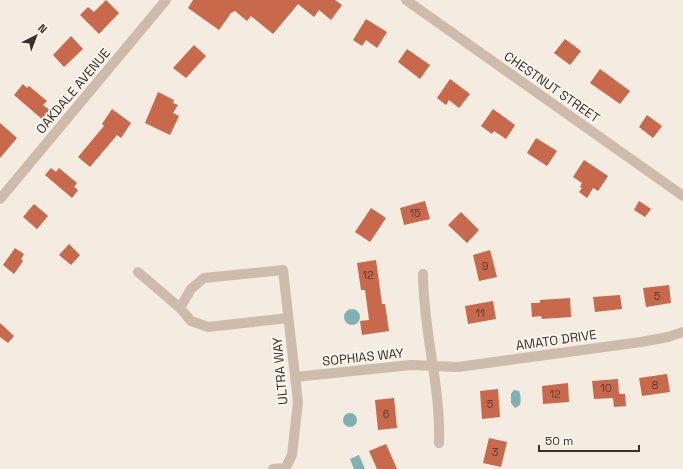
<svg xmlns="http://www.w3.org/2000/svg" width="683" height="469" font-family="'Space Grotesk',sans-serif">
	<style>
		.water { fill: #7fb0b2 }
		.building { fill: #c8694b }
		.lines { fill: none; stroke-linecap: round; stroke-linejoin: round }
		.minor { stroke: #cdbbac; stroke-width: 10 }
		.labels { text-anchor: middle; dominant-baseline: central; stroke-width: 4; stroke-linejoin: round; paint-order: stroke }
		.number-label { font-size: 11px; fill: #5e3e33 }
		.street-label { font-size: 13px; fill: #3b302b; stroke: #fbf5ee }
	</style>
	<rect width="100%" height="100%" fill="#f4ebe1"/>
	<path class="water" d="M344 317a8 8 0 1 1 16 0a8 8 0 1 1-16 0Z
		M 514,390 L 519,391 C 521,395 521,401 520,405 L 515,408 L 511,403 L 511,394 Z
		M343 420a7 7 0 1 1 14 0a7 7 0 1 1-14 0Z
		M 359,455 L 365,469 L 354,469 L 350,459 Z"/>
	<path class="building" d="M 106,0 L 119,13 L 99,34 L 80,15 L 88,7 L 94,12 Z
		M 193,0 L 335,0 L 342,5 L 331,20 L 319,10 L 314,17 L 298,4 L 273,34 L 251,16 L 247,21 L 235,11 L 231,13 L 219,30 L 188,8 Z
		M 366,19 L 387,32 L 377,48 L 366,40 L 362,46 L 353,40 Z
		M 71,36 L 83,49 L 64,67 L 53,55 Z
		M 565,39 L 581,51 L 570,65 L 554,53 Z
		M 194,45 L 206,56 L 186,78 L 173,68 Z
		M 407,49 L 430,65 L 420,79 L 398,62 Z
		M 600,69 L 630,91 L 620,104 L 590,83 Z
		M 450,79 L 470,94 L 459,108 L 449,100 L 446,105 L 437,98 Z
		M 23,84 L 27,88 L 29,86 L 47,101 L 43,105 L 51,111 L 43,120 L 14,95 Z
		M 158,92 L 174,100 L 173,103 L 178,105 L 173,113 L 179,116 L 170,135 L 145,123 Z
		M 112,109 L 131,123 L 121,138 L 117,135 L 90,167 L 78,157 L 104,126 L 102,124 Z
		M 493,109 L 515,125 L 506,139 L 494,131 L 492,134 L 481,126 Z
		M 647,115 L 662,126 L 653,138 L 639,127 Z
		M 0,123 L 17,138 L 0,158 Z
		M 536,138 L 557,151 L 547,166 L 527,153 Z
		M 584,160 L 608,176 L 598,191 L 593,188 L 587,198 L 579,192 L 582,188 L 580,187 L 582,183 L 573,177 Z
		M 51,168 L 56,172 L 59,168 L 77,183 L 74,187 L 78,190 L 72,198 L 45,175 Z
		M 425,201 L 430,219 L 404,225 L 400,208 Z
		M 639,201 L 651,209 L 645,217 L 634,210 Z
		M 34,204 L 48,216 L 37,229 L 23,217 Z
		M 371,208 L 386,218 L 370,242 L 355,232 Z
		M 461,212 L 479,230 L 467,243 L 448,225 Z
		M 69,244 L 80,255 L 71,265 L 59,255 Z
		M 15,248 L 24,254 L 21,259 L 23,261 L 14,274 L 3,265 Z
		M 490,250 L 497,277 L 479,281 L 473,255 Z
		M 376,260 L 382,304 L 385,304 L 389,331 L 362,335 L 360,321 L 369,320 L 365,290 L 361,290 L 357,263 Z
		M 669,285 L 671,303 L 646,307 L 643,288 Z
		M 620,295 L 622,309 L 595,312 L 593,297 Z
		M 570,298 L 571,317 L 542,319 L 541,316 L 532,317 L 531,303 L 540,303 L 540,300 Z
		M 493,301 L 496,319 L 468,324 L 465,306 Z
		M 0,323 L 14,336 L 8,343 L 0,337 Z
		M 667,374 L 670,392 L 642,396 L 639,378 Z
		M 618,379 L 619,394 L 625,394 L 626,406 L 614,407 L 613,398 L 594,399 L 592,381 Z
		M 568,383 L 569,402 L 543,404 L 542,386 Z
		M 498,389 L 500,417 L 482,419 L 480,391 Z
		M 394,398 L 397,428 L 378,430 L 375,400 Z
		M 489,438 L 507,442 L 501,467 L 483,463 Z
		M 386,444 L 397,469 L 377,469 L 369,451 Z"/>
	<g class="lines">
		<path class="minor" d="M 406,0 L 683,196
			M 0,199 L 166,0
			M 138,272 L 180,308
			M 423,274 C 423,331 441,386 439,443
			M 295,377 L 411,365 L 458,367 L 641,342 L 668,337 L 683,332
			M 273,469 L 286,468
			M 285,469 L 292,455 L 298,402 L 283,270 L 204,278 L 191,289 L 180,308 L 191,321 L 208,327 L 288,318"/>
	</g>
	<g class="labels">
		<g class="number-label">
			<text x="415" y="213">15</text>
			<text x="485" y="266">9</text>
			<text x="368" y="275">12</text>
			<text x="657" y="296">5</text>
			<text x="480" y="313">11</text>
			<text x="655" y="385">8</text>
			<text x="606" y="388">10</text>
			<text x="555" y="394">12</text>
			<text x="490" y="404">5</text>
			<text x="386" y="414">6</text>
			<text x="495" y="452">3</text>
		</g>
		<g class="street-label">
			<text transform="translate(552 87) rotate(35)">CHESTNUT STREET</text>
			<text transform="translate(73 91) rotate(-50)">OAKDALE AVENUE</text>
			<text transform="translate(556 340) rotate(-8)">AMATO DRIVE</text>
			<text transform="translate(363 357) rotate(-6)">SOPHIAS WAY</text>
			<text transform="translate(280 371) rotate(-95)">ULTRA WAY</text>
		</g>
	</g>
	<g transform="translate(36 36) rotate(42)" stroke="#fbf5ee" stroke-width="3" paint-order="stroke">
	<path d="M0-3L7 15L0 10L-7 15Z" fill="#3b302b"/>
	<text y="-6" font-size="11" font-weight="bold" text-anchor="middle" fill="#3b302b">N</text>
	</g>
	<path d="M539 445v6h100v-6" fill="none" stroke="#3b302b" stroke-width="2"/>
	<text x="545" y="445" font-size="12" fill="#3b302b" stroke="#fbf5ee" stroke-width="3" paint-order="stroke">50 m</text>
</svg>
